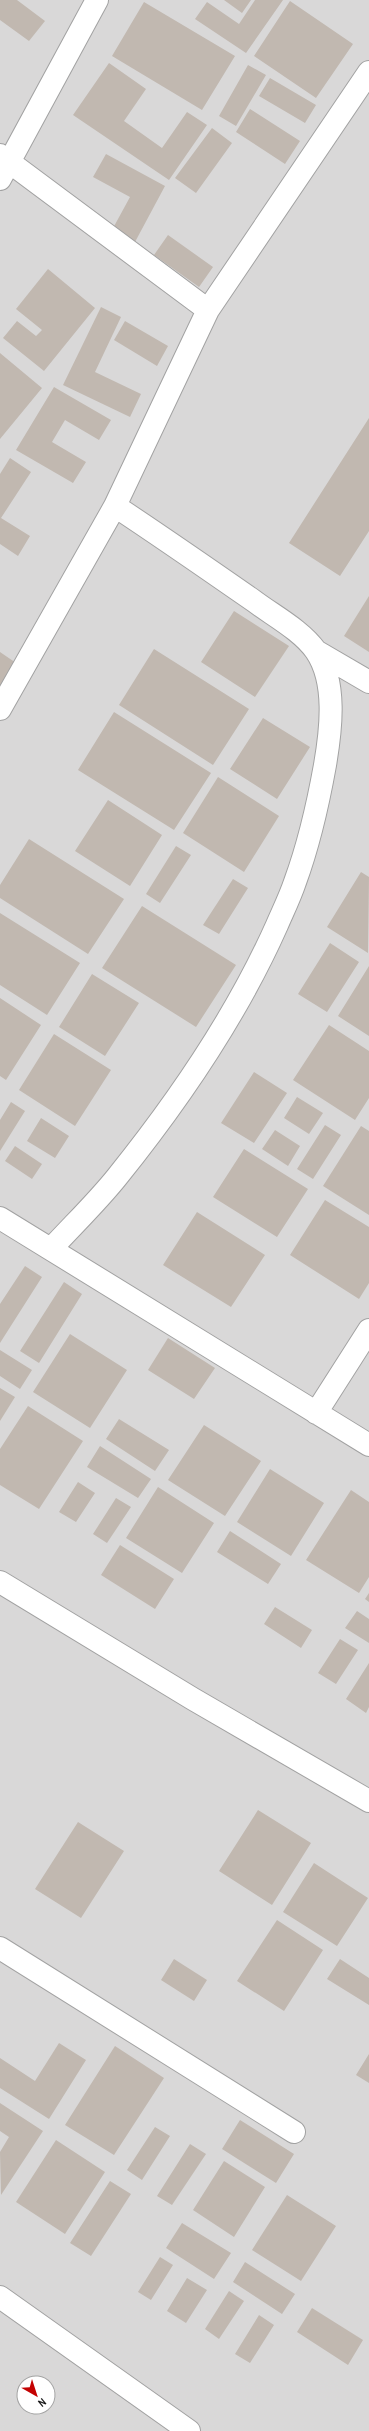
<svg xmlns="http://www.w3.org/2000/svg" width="369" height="2431" font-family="'Archivo Narrow',sans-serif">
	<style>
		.residential { fill: #d9d8d8; fill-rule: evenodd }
		.building { fill: #c1b8b0 }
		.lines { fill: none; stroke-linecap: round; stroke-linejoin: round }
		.minor-casing { stroke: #a2a2a2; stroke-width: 24 }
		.minor { stroke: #fff; stroke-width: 22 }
	</style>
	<rect width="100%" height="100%" fill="#ede9e0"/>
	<path class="residential" d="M 0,0 L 369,0 L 369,2431 L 0,2431 ZM 24,2383 L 48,2383 L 48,2407 L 24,2407 Z"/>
	<path class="building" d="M 0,0 L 17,0 L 45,21 L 29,41 L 0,20 Z
		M 224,0 L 251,0 L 242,13 Z
		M 255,0 L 283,0 L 246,53 L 195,19 L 207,2 L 239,24 Z
		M 290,1 L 353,44 L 316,98 L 254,56 Z
		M 144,2 L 235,56 L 202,110 L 112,56 Z
		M 109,63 L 146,89 L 124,121 L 162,148 L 187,112 L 207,125 L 169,180 L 73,115 Z
		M 248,65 L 266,75 L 236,126 L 219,116 Z
		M 270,78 L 316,105 L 305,123 L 259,96 Z
		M 250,109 L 300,141 L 285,164 L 236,132 Z
		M 212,128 L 232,143 L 196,193 L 175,178 Z
		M 106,154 L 165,186 L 135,242 L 112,230 L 130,197 L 93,177 Z
		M 168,235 L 213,267 L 199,287 L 154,255 Z
		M 48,269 L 95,308 L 44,371 L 3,338 L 17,321 L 36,336 L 42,330 L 16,309 Z
		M 101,307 L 121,317 L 95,372 L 141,394 L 130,417 L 63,385 Z
		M 125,321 L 168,346 L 157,366 L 114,340 Z
		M 0,353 L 42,388 L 0,439 Z
		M 54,387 L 111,420 L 99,440 L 65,420 L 52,442 L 86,462 L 73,483 L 16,450 Z
		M 369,418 L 369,531 L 340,576 L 289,543 Z
		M 10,458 L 31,472 L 1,518 L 30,536 L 18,556 L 0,544 L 0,474 Z
		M 369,596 L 369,652 L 344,636 Z
		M 234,611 L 289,646 L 255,697 L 201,662 Z
		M 154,649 L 249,709 L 213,765 L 119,705 Z
		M 0,652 L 19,665 L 0,692 Z
		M 114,712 L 211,773 L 174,830 L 78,770 Z
		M 263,718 L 310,747 L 277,799 L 230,769 Z
		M 218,777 L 279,816 L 244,872 L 183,833 Z
		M 108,800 L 162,835 L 130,886 L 75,851 Z
		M 29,839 L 124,899 L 88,954 L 0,898 L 0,885 Z
		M 176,846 L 191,855 L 160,903 L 146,894 Z
		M 361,872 L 369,877 L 368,953 L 327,927 Z
		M 233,879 L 248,888 L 219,934 L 203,925 Z
		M 142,906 L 236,965 L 196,1027 L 102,968 Z
		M 0,913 L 80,963 L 47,1015 L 0,985 Z
		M 330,943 L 359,962 L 327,1012 L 298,994 Z
		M 369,966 L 369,1036 L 338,1016 Z
		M 92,974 L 139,1003 L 105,1056 L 59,1027 Z
		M 0,998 L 41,1025 L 6,1080 L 0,1076 Z
		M 329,1025 L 369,1051 L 369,1098 L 355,1120 L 293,1080 Z
		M 54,1034 L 111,1070 L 75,1126 L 19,1090 Z
		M 254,1072 L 287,1093 L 254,1143 L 221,1123 Z
		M 297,1097 L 323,1113 L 309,1134 L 284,1118 Z
		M 11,1102 L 25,1111 L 0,1151 L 0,1120 Z
		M 41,1118 L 69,1136 L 55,1158 L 27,1141 Z
		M 325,1125 L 341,1135 L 313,1179 L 297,1169 Z
		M 361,1126 L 369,1131 L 369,1215 L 323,1186 Z
		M 275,1130 L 300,1146 L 288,1166 L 262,1149 Z
		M 15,1146 L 42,1164 L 32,1179 L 5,1161 Z
		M 244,1149 L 308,1189 L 277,1237 L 213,1197 Z
		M 325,1200 L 369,1227 L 369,1283 L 359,1299 L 290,1255 Z
		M 197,1212 L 265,1255 L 231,1307 L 163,1265 Z
		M 25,1266 L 42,1277 L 0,1343 L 0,1304 Z
		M 64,1282 L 82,1294 L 39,1363 L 20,1351 Z
		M 70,1334 L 127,1370 L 90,1428 L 33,1392 Z
		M 168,1338 L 215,1368 L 194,1399 L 148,1370 Z
		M 0,1350 L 32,1370 L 20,1389 L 0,1376 Z
		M 0,1388 L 15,1397 L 0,1421 Z
		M 28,1406 L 83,1441 L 39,1509 L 0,1485 L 0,1449 Z
		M 119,1419 L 169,1450 L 155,1471 L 106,1439 Z
		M 204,1425 L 261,1461 L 225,1516 L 168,1480 Z
		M 100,1446 L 151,1479 L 138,1498 L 87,1467 Z
		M 270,1469 L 324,1503 L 291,1556 L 237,1522 Z
		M 78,1482 L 95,1493 L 76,1522 L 59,1512 Z
		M 158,1487 L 214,1523 L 182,1573 L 126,1538 Z
		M 351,1490 L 369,1502 L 369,1577 L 359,1593 L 306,1560 Z
		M 116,1498 L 131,1507 L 107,1543 L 93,1534 Z
		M 230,1531 L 281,1564 L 268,1584 L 217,1552 Z
		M 120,1545 L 174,1579 L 155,1609 L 101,1575 Z
		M 369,1593 L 369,1602 L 365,1599 Z
		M 275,1607 L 312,1630 L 301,1648 L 264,1624 Z
		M 357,1611 L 369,1619 L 369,1643 L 345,1628 Z
		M 340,1639 L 358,1650 L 336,1684 L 318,1673 Z
		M 369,1663 L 369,1707 L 366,1713 L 346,1699 Z
		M 258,1810 L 311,1843 L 272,1905 L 219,1871 Z
		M 78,1822 L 124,1851 L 81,1918 L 35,1889 Z
		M 314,1863 L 368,1898 L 337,1946 L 283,1912 Z
		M 277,1920 L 323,1950 L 284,2011 L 237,1981 Z
		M 174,1959 L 207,1980 L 194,2001 L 161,1980 Z
		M 340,1959 L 369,1978 L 369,2005 L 327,1979 Z
		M 59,2043 L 86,2060 L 49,2119 L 0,2088 L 0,2058 L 35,2081 Z
		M 115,2046 L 164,2078 L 114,2155 L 65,2125 Z
		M 369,2054 L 369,2083 L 356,2075 Z
		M 0,2103 L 43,2131 L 1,2195 L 0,2152 L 9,2137 L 0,2131 Z
		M 240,2120 L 294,2154 L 276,2183 L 222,2149 Z
		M 155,2127 L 170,2136 L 142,2180 L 127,2170 Z
		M 56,2140 L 105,2172 L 65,2234 L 16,2202 Z
		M 190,2144 L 206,2154 L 172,2205 L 157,2196 Z
		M 224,2161 L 265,2187 L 234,2237 L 193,2210 Z
		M 110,2181 L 131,2194 L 91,2256 L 70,2243 Z
		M 287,2195 L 336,2226 L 301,2281 L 252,2250 Z
		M 182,2223 L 231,2253 L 214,2279 L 166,2248 Z
		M 160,2257 L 173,2265 L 151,2300 L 138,2292 Z
		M 245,2262 L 295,2294 L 282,2314 L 233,2282 Z
		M 187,2278 L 207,2290 L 186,2323 L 167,2311 Z
		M 229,2291 L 244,2301 L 219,2339 L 205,2329 Z
		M 312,2308 L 363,2340 L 348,2365 L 297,2332 Z
		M 259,2315 L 274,2325 L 250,2363 L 235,2354 Z"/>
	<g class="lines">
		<defs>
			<path id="minor" d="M 0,155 L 208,310
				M 0,179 L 97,0
				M 316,651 L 369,682
				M 0,709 L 115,506 L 208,310 L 369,72
				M 0,1218 L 369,1445
				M 51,1249 C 73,1225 97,1202 117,1177 C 179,1100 237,1015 277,925 C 283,911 290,897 295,882 C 309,844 318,804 325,765 C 331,730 337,682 316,651 C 301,630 274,616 254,601 C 208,569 162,537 115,506
				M 316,1413 L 369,1330
				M 0,1582 L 193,1699 L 369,1801
				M 0,1948 L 294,2132
				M 0,2297 L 189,2431"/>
		</defs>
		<use href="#minor" class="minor-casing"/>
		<use href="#minor" class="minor"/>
	</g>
	<g transform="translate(36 2395) rotate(141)"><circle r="19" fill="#ffffff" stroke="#a4a4a4"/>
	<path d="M0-3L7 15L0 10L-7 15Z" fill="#c40202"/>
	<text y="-6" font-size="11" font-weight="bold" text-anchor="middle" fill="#1b1b1b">N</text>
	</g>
</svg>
